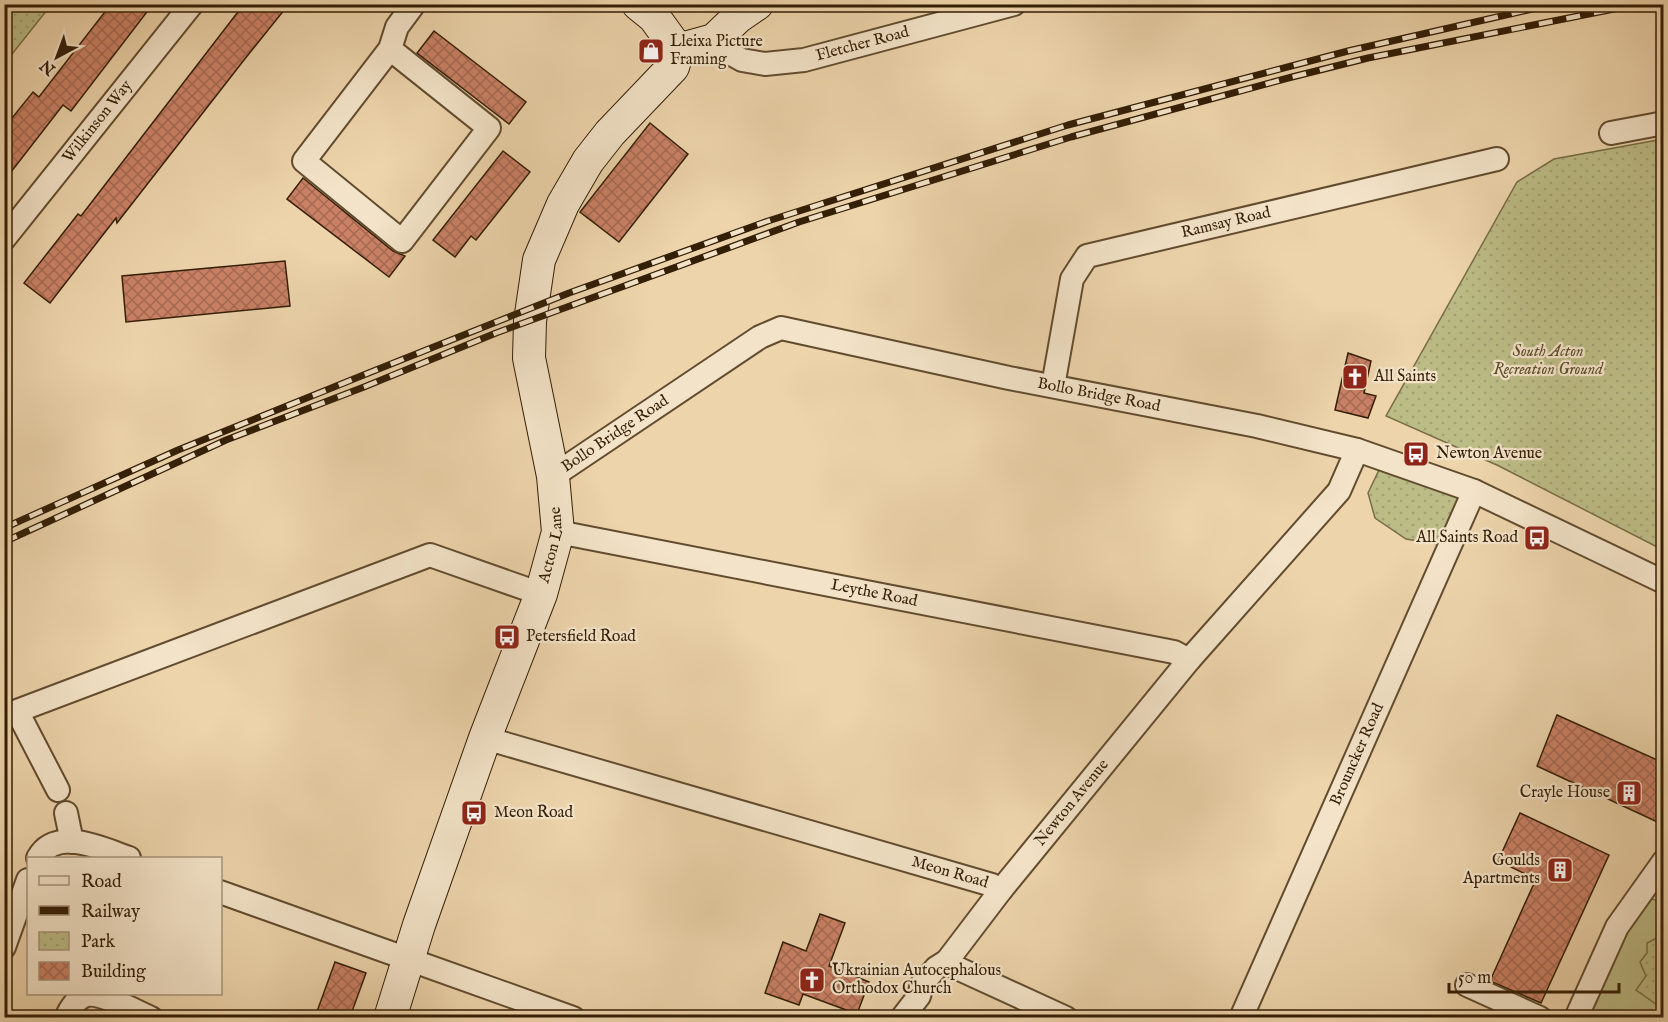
<svg xmlns="http://www.w3.org/2000/svg" width="1668" height="1022" font-family="'IM FELL English',serif">
	<style>
		.grass { fill: #bcbc86; stroke: #786d46; stroke-width: 1.5 }
		.park { fill: url(#park-dots); stroke: #786d46; stroke-width: 1.5 }
		.building { fill: url(#building-cross-hatch); stroke: #331e06; stroke-width: 1.5 }
		.lines { fill: none; stroke-linecap: round; stroke-linejoin: round }
		.street-casing { stroke: #624c2f; stroke-width: 26 }
		.secondary-casing { stroke: #331e06; stroke-width: 34 }
		.street { stroke: #f3e3c8; stroke-width: 22 }
		.secondary { stroke: #f3e3c8; stroke-width: 32 }
		.rail-casing { stroke: #331e06; stroke-width: 7 }
		.rail { stroke: #f3e3c8; stroke-width: 4.5; stroke-dasharray: 14; stroke-linecap: butt }
		.labels { text-anchor: middle; dominant-baseline: central; stroke-width: 4.5; stroke-linejoin: round; paint-order: stroke }
		.poi-label { font-size: 16px; fill: #331e06; stroke: #f3e3c8; text-anchor: start }
		.street-label { font-size: 16px; fill: #331e06; stroke: #f3e3c8 }
		.park-label { font-size: 16px; font-style: italic; fill: #5c4d2c; stroke: #f3e3c8 }
	</style>
	<defs>
		<pattern id="park-dots" width="8" height="8" patternUnits="userSpaceOnUse" patternTransform="scale(1.5)"><rect width="8" height="8" fill="#bcbc86"/><path d="M2 2h.1M6 6h.1" fill="none" stroke="#a2a172" stroke-width="1.8" stroke-linecap="round"/></pattern>
		<pattern id="building-cross-hatch" width="8" height="8" patternUnits="userSpaceOnUse" patternTransform="scale(1.5)"><rect width="8" height="8" fill="#ca8166"/><path d="M0 0l8 8M0 8l8-8" fill="none" stroke="#a56952"/></pattern>
	</defs>
	<rect width="100%" height="100%" fill="#edd4ab"/>
	<filter id="stains"><feTurbulence type="fractalNoise" baseFrequency=".00333" numOctaves="4"/><feColorMatrix values="0 0 0 0 .2 0 0 0 0 .09 0 0 0 0 .02 0 0 0 .5 -.17"/></filter>
	<radialGradient id="worn" r=".72"><stop offset=".6" stop-color="#630" stop-opacity="0"/><stop offset="1" stop-color="#630" stop-opacity=".3"/></radialGradient>
	<path class="grass" d="M 1641,896 L 1663,902 L 1663,1017 L 1579,1018 Z"/>
	<path class="park" d="M 5,4 L 51,5 L 5,63 L 4,5 Z
		M 1663,139 L 1664,139 L 1663,550 L 1499,466 L 1386,416 L 1517,182 L 1554,159 Z
		M 1380,468 L 1463,499 L 1444,545 L 1406,539 L 1375,518 L 1368,493 Z
		M 1663,935 L 1663,1009 L 1636,990 L 1646,976 L 1640,962 L 1647,953 L 1647,943 Z"/>
	<path class="building" d="M 111,4 L 153,4 L 71,111 L 63,105 L 4,181 L 4,128 L 33,92 L 39,97 Z
		M 244,4 L 289,4 L 244,60 L 117,223 L 116,218 L 50,303 L 24,283 L 78,214 L 81,216 Z
		M 434,31 L 526,102 L 509,124 L 417,53 Z
		M 650,123 L 688,154 L 619,242 L 580,212 Z
		M 503,151 L 530,172 L 476,240 L 471,236 L 455,257 L 433,240 Z
		M 303,178 L 393,251 L 405,256 L 389,277 L 287,199 Z
		M 285,261 L 290,306 L 126,322 L 122,276 Z
		M 1348,353 L 1371,361 L 1364,393 L 1376,396 L 1368,418 L 1335,410 Z
		M 1557,715 L 1664,763 L 1664,825 L 1537,766 Z
		M 1520,813 L 1609,855 L 1541,1003 L 1490,981 L 1536,879 L 1498,861 Z
		M 820,914 L 845,923 L 829,966 L 869,982 L 857,1014 L 803,994 L 799,1005 L 765,993 L 783,942 L 806,951 Z
		M 335,962 L 366,973 L 350,1017 L 315,1017 Z"/>
	<g class="lines">
		<defs>
			<g id="street">
				<path id="s1" d="M 714,40 L 724,50 L 742,60 L 765,64 L 804,60 L 1014,4"/>
				<path d="M 390,49 L 489,128 L 402,241 L 304,161 L 390,49 L 397,27 L 414,4"/>
				<path d="M 1611,133 L 1664,123"/>
				<path id="s2" d="M 4,239 L 192,4"/>
				<path id="s3" d="M 1053,386 L 1072,279 L 1087,256 L 1497,159"/>
				<path id="s4" d="M 553,476 L 760,337 L 781,328 L 1009,378 L 1257,426 L 1357,450 L 1474,491 L 1664,582"/>
				<path id="s5" d="M 558,532 L 1174,652 L 1189,660"/>
				<path id="s6" d="M 485,738 L 992,885 L 1001,890"/>
				<path d="M 58,790 L 17,711 L 430,555 L 541,594"/>
				<path d="M 66,813 L 72,842"/>
				<path d="M 38,858 C 56,826 103,849 129,858"/>
				<path d="M 220,892 C 338,935 455,975 573,1018"/>
				<path d="M 4,947 L 28,880"/>
				<path d="M 947,961 L 957,968 L 1066,1018"/>
				<path d="M 1467,985 L 1540,1018"/>
				<path d="M 66,1018 C 70,1009 75,1000 84,996 C 98,990 137,1012 151,1018"/>
				<path id="s7" d="M 902,1018 L 919,996 L 922,984 L 936,968 L 947,961 L 1001,890 L 1189,660 L 1339,491 L 1357,450"/>
				<path id="s8" d="M 1241,1018 L 1474,491"/>
				<path d="M 1576,1018 L 1617,927 L 1664,861"/>
			</g>
			<g id="secondary">
				<path d="M 638,4 L 654,17 L 678,50"/>
				<path d="M 678,50 L 714,40 L 738,17 L 757,4"/>
				<path id="s9" d="M 390,1018 L 419,925 L 485,738 L 541,594 L 558,532 L 553,476 L 529,358 L 530,321 L 539,260 L 563,204 L 588,161 L 610,133 L 673,67 L 678,50"/>
			</g>
		</defs>
		<use href="#street" class="street-casing"/>
		<use href="#secondary" class="secondary-casing"/>
		<use href="#street" class="street"/>
		<use href="#secondary" class="secondary"/>
		<defs>
			<path id="rail" d="M 4,528 L 178,450 L 371,372 L 569,293 L 768,221 L 1068,125 L 1348,51 L 1554,4
				M 4,542 L 226,440 L 364,387 L 496,333 L 799,222 L 1071,137 L 1292,77 L 1368,58 L 1639,4"/>
		</defs>
		<use href="#rail" class="rail-casing"/>
		<use href="#rail" class="rail"/>
	</g>
	<defs>
		<symbol id="shop-square" viewBox="-11 -11 22 22"><rect x="-9" y="-9" width="18" height="18" rx="4" fill="#8f2418" stroke="#f3e3c8"/><path d="M-5-2.5h2.3a2.7 3.5 0 0 1 5.4 0H5L5.5 6h-11ZM-1.5-2.5h3a1.5 2.3 0 0 0-3 0Z" fill="#fff"/></symbol>
		<symbol id="church-square" viewBox="-11 -11 22 22"><rect x="-9" y="-9" width="18" height="18" rx="4" fill="#8f2418" stroke="#f3e3c8"/><path d="M-1.2-6h2.4v3.5h3.3v2.4h-3.3V6h-2.4V-.1h-3.3v-2.4h3.3Z" fill="#fff"/></symbol>
		<symbol id="bus-square" viewBox="-11 -11 22 22"><rect x="-9" y="-9" width="18" height="18" rx="4" fill="#8f2418" stroke="#f3e3c8"/><path d="M-5-6H5V4H4V6H2V4H-2V6H-4V4H-5ZM-3.5-4V0h7V-4ZM-3.5 1.2v1.5H-2V1.2ZM2 1.2v1.5H3.5V1.2Z" fill="#fff"/></symbol>
		<symbol id="building-square" viewBox="-11 -11 22 22"><rect x="-9" y="-9" width="18" height="18" rx="4" fill="#8f2418" stroke="#f3e3c8"/><path d="M-4-6H4V6H1V3H-1V6H-4ZM-2.5-4.3h1.7v1.8h-1.7ZM.8-4.3h1.7v1.8H.8ZM-2.5-1h1.7V.8h-1.7ZM.8-1h1.7V.8H.8Z" fill="#fff"/></symbol>
	</defs>
	<g fill-rule="evenodd">
		<use href="#shop-square" x="636" y="36" width="30" height="30"/>
		<use href="#church-square" x="1340" y="362" width="30" height="30"/>
		<use href="#bus-square" x="1401" y="439" width="30" height="30"/>
		<use href="#bus-square" x="1522" y="523" width="30" height="30"/>
		<use href="#bus-square" x="492" y="622" width="30" height="30"/>
		<use href="#building-square" x="1614" y="778" width="30" height="30"/>
		<use href="#bus-square" x="459" y="798" width="30" height="30"/>
		<use href="#building-square" x="1545" y="855" width="30" height="30"/>
		<use href="#church-square" x="797" y="965" width="30" height="30"/>
	</g>
	<g class="labels">
		<g class="poi-label">
			<text x="670" y="42">Lleixa Picture<tspan x="670" dy="18">Framing</tspan></text>
			<text x="1374" y="377">All Saints</text>
			<text x="1436" y="454">Newton Avenue</text>
			<text x="1518" y="538" text-anchor="end">All Saints Road</text>
			<text x="526" y="637">Petersfield Road</text>
			<text x="1610" y="793" text-anchor="end">Crayle House</text>
			<text x="494" y="813">Meon Road</text>
			<text x="1540" y="861" text-anchor="end">Goulds<tspan x="1540" dy="18">Apartments</tspan></text>
			<text x="832" y="971">Ukrainian Autocephalous<tspan x="832" dy="18">Orthodox Church</tspan></text>
		</g>
		<g class="street-label">
			<text stroke="none"><textPath href="#s1" startOffset="158">Fletcher Road</textPath></text>
			<text stroke="none"><textPath href="#s2" startOffset="150">Wilkinson Way</textPath></text>
			<text stroke="none"><textPath href="#s3" startOffset="279">Ramsay Road</textPath></text>
			<text stroke="none"><textPath href="#s4" startOffset="597">Bollo Bridge Road</textPath></text>
			<text stroke="none"><textPath href="#s4" startOffset="75">Bollo Bridge Road</textPath></text>
			<text stroke="none"><textPath href="#s9" startOffset="501">Acton Lane</textPath></text>
			<text stroke="none"><textPath href="#s5" startOffset="322">Leythe Road</textPath></text>
			<text stroke="none"><textPath href="#s8" startOffset="288">Brouncker Road</textPath></text>
			<text stroke="none"><textPath href="#s7" startOffset="276">Newton Avenue</textPath></text>
			<text stroke="none"><textPath href="#s6" startOffset="484">Meon Road</textPath></text>
		</g>
		<g class="park-label">
			<text x="1548" y="352">South Acton<tspan x="1548" dy="18">Recreation Ground</tspan></text>
		</g>
	</g>
	<rect width="1668" height="1022" fill="none" stroke="#edd4ab" stroke-width="24"/>
	<rect x="6" y="6" width="1656" height="1010" fill="none" stroke="#331e06" stroke-width="3"/>
	<rect x="12" y="12" width="1644" height="998" fill="none" stroke="#331e06" stroke-width="1.5"/>
	<rect x="27" y="857" width="195" height="138" fill="#f3e3c8" stroke="#a6947a" stroke-width="1.5"/>
	<rect x="39" y="876" width="30" height="9" fill="#f3e3c8" stroke="#a6947a" stroke-width="1.5"/>
	<text x="81" y="887" font-size="18" fill="#331e06">Road</text>
	<rect x="39" y="906" width="30" height="9" fill="#331e06" stroke="#a6947a" stroke-width="1.5"/>
	<text x="81" y="917" font-size="18" fill="#331e06">Railway</text>
	<rect x="39" y="932" width="30" height="18" fill="url(#park-dots)" stroke="#a6947a" stroke-width="1.5"/>
	<text x="81" y="947" font-size="18" fill="#331e06">Park</text>
	<rect x="39" y="962" width="30" height="18" fill="url(#building-cross-hatch)" stroke="#a6947a" stroke-width="1.5"/>
	<text x="81" y="977" font-size="18" fill="#331e06">Building</text>
	<g transform="translate(57 57) rotate(221)" stroke="#f3e3c8" stroke-width="4.5" paint-order="stroke">
	<path d="M0-4.5L10 22L0 15L-10 22Z" fill="#331e06"/>
	<text y="-9" font-size="16" font-weight="bold" text-anchor="middle" fill="#331e06">N</text>
	</g>
	<path d="M1449 983v9h170v-9" fill="none" stroke="#331e06" stroke-width="3"/>
	<text x="1458" y="983" font-size="18" fill="#331e06" stroke="#f3e3c8" stroke-width="4.5" paint-order="stroke">50 m</text>
	<rect width="100%" height="100%" filter="url(#stains)"/>
	<rect width="100%" height="100%" fill="url(#worn)"/>
</svg>
